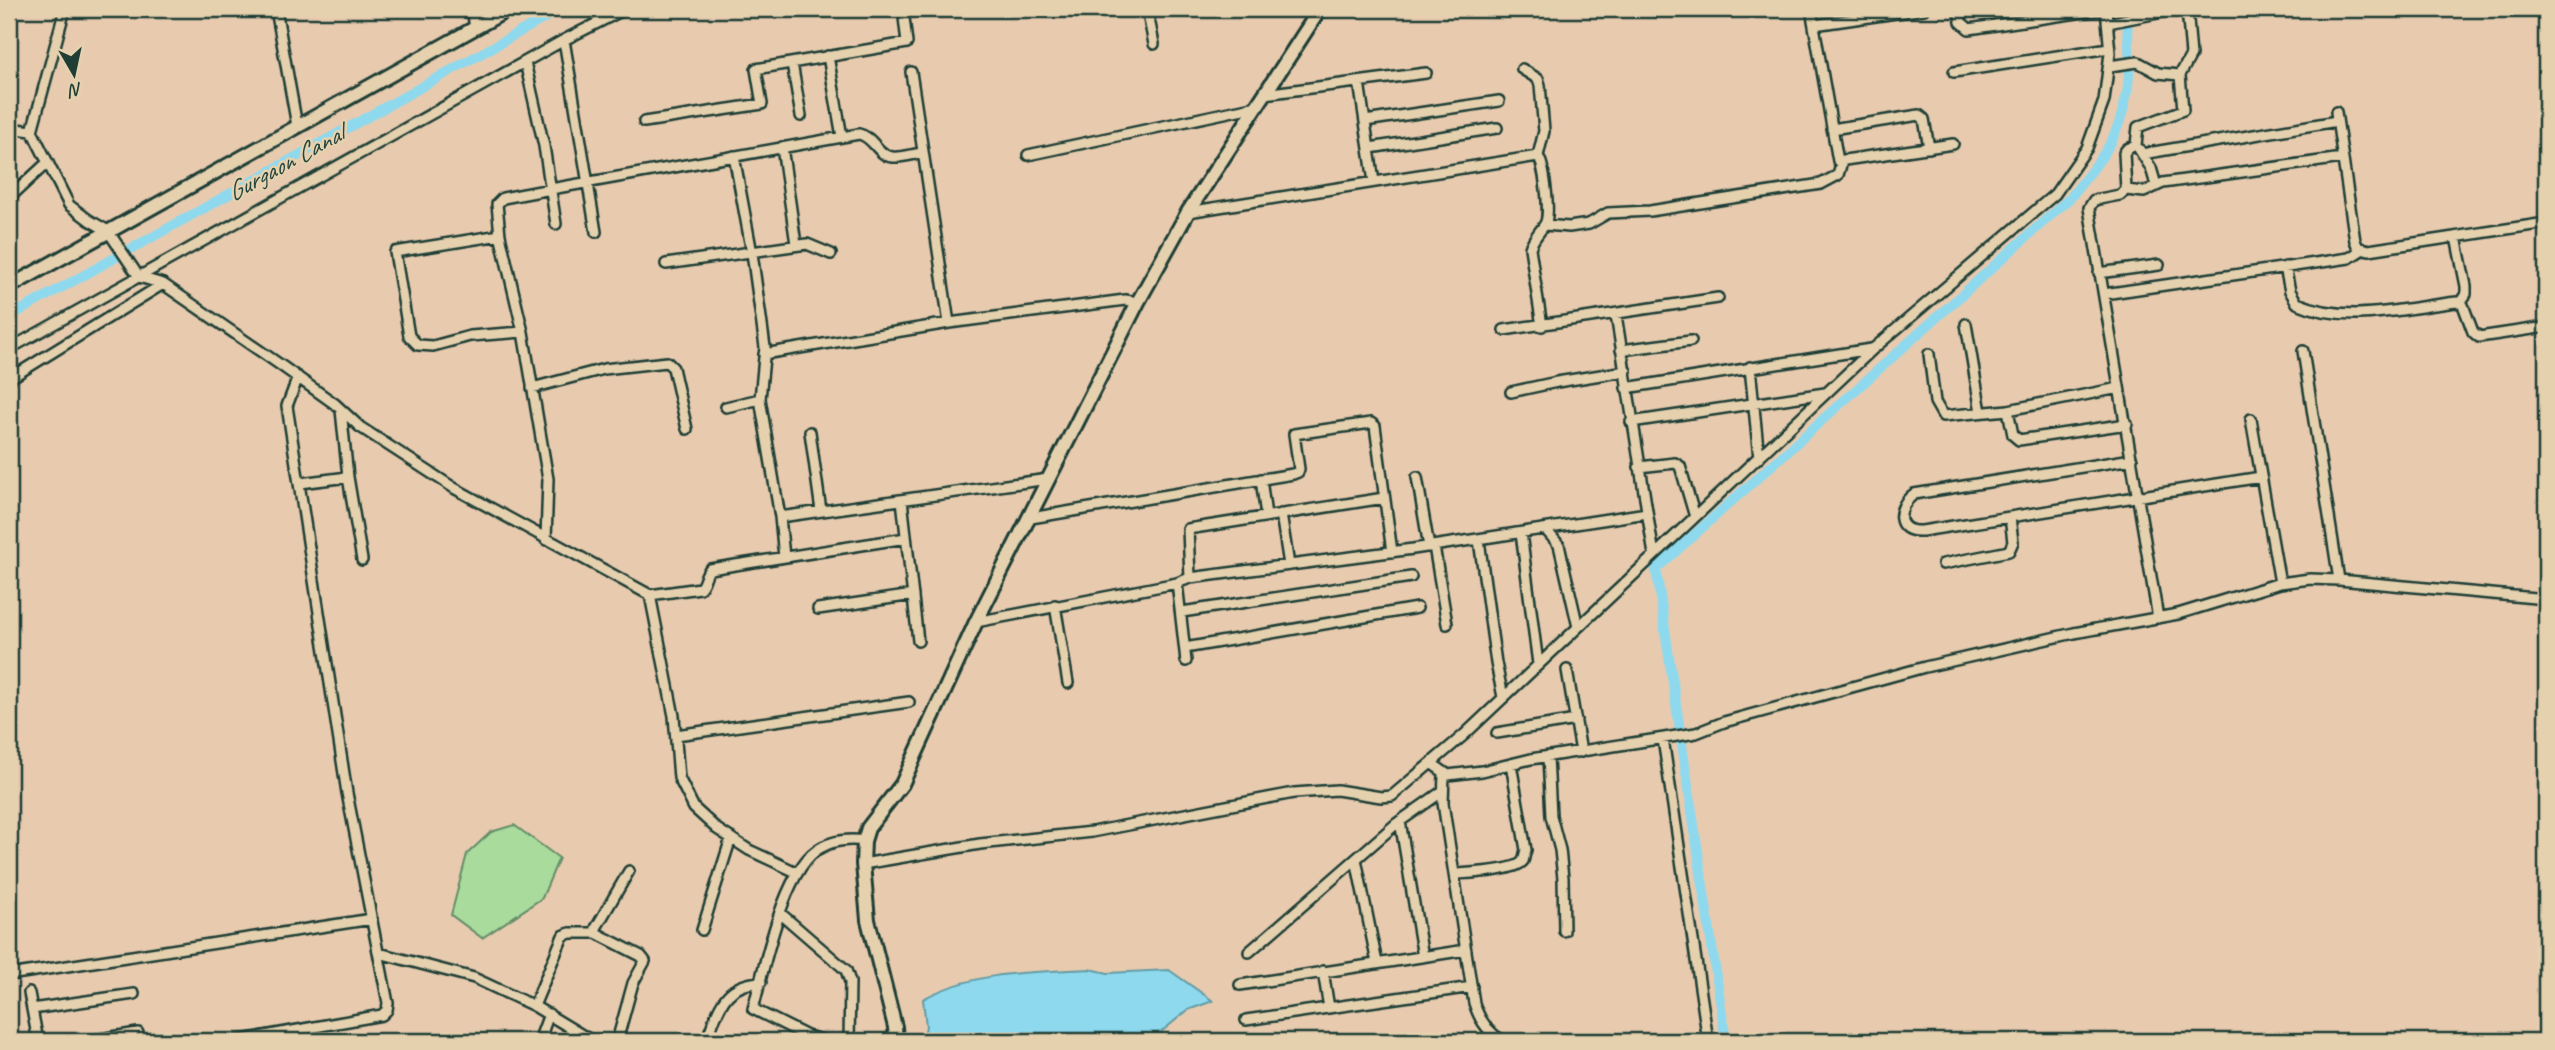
<svg xmlns="http://www.w3.org/2000/svg" width="2555" height="1050" font-family="Caveat,sans-serif">
	<style>
		.green { fill: #a9db9c; stroke: #648c68; stroke-width: 2 }
		.water { fill: #8ed9ee; stroke: #629ba4; stroke-width: 2 }
		.lines { fill: none; stroke-linecap: round; stroke-linejoin: round }
		.canal { stroke: #8ed9ee; stroke-width: 10 }
		.street-casing { stroke: #1f3d34; stroke-width: 14 }
		.secondary-casing { stroke: #1f3d34; stroke-width: 18 }
		.street { stroke: #e6d1af; stroke-width: 9 }
		.secondary { stroke: #e6d1af; stroke-width: 12 }
		.labels { text-anchor: middle; dominant-baseline: central; stroke-width: 5; stroke-linejoin: round; paint-order: stroke }
		.water-label { font-size: 26px; font-style: italic; fill: #25453d; stroke: #e6d1af }
	</style>
	<rect width="100%" height="100%" fill="#e8cbaf"/>
	<filter id="ink" filterUnits="userSpaceOnUse"><feTurbulence type="fractalNoise" baseFrequency=".0143" numOctaves="2"/><feDisplacementMap in="SourceGraphic" scale="14" xChannelSelector="R" yChannelSelector="G"/><feConvolveMatrix kernelMatrix="1 2 1 2 8 2 1 2 1" color-interpolation-filters="sRGB"/></filter>
	<g filter="url(#ink)">
		<path class="green" d="M 514,825 L 559,858 L 542,898 L 482,938 L 451,915 L 467,854 L 491,832 Z"/>
		<path class="water" d="M 1090,969 L 1108,973 L 1169,970 L 1213,1001 L 1188,1010 L 1150,1041 L 923,1041 L 926,1026 L 923,999 C 974,971 1034,972 1090,969 Z"/>
		<g class="lines">
			<path class="canal" d="M 9,317 L 561,9
				M 1726,1041 L 1656,569 L 2071,197 C 2085,178 2103,159 2113,138 C 2133,94 2132,56 2125,9"/>
			<defs>
				<path id="street" d="M 65,9 L 32,131 L 69,205 L 89,220 L 108,231 L 139,277 L 163,284 L 279,364 L 335,404 L 360,427 L 454,488 L 650,595 L 674,716 L 679,778 L 694,808 L 717,829 L 749,850 L 796,872
					M 276,9 L 297,126
					M 472,9 L 475,28
					M 1147,9 L 1154,44
					M 1811,9 L 1838,161 L 1953,144
					M 1959,9 L 1961,22 L 1969,29 L 2105,9
					M 2108,23 L 2178,9
					M 1814,25 L 1924,9
					M 564,40 L 596,232
					M 828,56 L 842,137
					M 525,62 L 544,146 L 556,224
					M 792,63 L 801,116
					M 2109,66 L 2138,62 L 2158,73 L 2180,75
					M 1522,69 L 1538,79 L 1540,85 L 1544,131 L 1538,156
					M 911,72 L 949,323
					M 1954,72 L 2109,48
					M 1359,82 L 1374,182
					M 1264,94 L 1426,73
					M 2336,112 L 2355,241 L 2358,247 L 2369,250 L 2546,223
					M 1365,121 L 1499,101
					M 644,122 L 762,104 L 756,69 L 907,43 L 903,9
					M 9,128 L 32,131
					M 1832,129 L 1919,115 L 1924,119 L 1929,148
					M 782,147 L 796,244
					M 1370,148 L 1497,128
					M 2139,149 L 2151,168 L 2156,185
					M 2142,154 L 2337,121
					M 1028,155 L 1257,106
					M 734,156 L 752,253 L 765,347 L 760,399 L 780,517 L 784,557
					M 2126,190 L 2144,192 L 2163,183 L 2342,158
					M 9,198 L 48,162
					M 1188,212 L 1538,156 C 1544,164 1551,214 1545,224 C 1540,232 1533,238 1530,248 L 1542,326
					M 1545,225 L 1569,227 L 1589,224 L 1608,213 L 1650,211 L 1821,184 L 1838,175 L 1842,162
					M 500,235 L 523,332 L 548,479 L 546,540
					M 2456,237 L 2466,286 L 2466,294 L 2460,303
					M 666,264 L 807,244 L 831,254
					M 2285,267 L 2290,291 L 2297,303 C 2348,325 2403,308 2457,302 L 2463,305 L 2473,332 L 2479,337 L 2546,327
					M 2099,273 L 2159,265
					M 2104,294 L 2349,258 L 2363,249
					M 1616,315 L 1654,555
					M 1966,324 L 1981,412
					M 1504,330 L 1718,298
					M 523,332 L 470,336 L 433,346 L 418,345 L 409,336 L 395,252 L 500,235 L 497,204 L 503,198 L 551,189 L 859,134 C 874,137 877,155 892,157 C 901,158 913,154 922,153
					M 9,349 L 564,40 L 625,9
					M 1621,350 L 1691,341
					M 2303,351 L 2339,580
					M 764,354 L 949,323 L 1125,300 L 1138,302
					M 1929,354 L 1935,402 L 1943,416 L 2008,410
					M 1750,367 L 1759,458
					M 9,379 L 163,284
					M 532,388 L 604,369 L 667,362 L 673,368 L 687,429
					M 1626,388 L 1871,349
					M 2119,388 L 2008,410 L 2013,435 L 2019,440 L 2127,424
					M 1511,392 L 1557,382 L 1626,371
					M 726,407 L 760,399
					M 341,410 L 348,477 L 362,560
					M 2251,419 L 2280,583
					M 1631,422 L 1825,393
					M 810,432 L 821,511
					M 2132,459 L 1914,494 C 1896,507 1894,533 1922,531 L 2261,477
					M 1639,467 L 1675,463 L 1680,466 L 1695,517
					M 1417,477 L 1429,547
					M 1261,479 L 1266,516
					M 300,483 L 348,477
					M 902,500 L 918,641
					M 1281,514 L 1289,565
					M 780,517 L 1048,479
					M 1031,518 L 1293,474 L 1298,472 L 1299,469 L 1294,434 L 1371,423 L 1375,426 L 1392,552
					M 1546,530 L 1559,545 L 1578,627
					M 1521,533 L 1538,664
					M 1479,540 L 1496,663 L 1503,697
					M 1434,546 L 1447,624
					M 1943,564 L 2009,551 L 2013,542 L 2010,517
					M 1190,578 L 1188,529 L 1384,498
					M 1177,583 L 1186,661
					M 650,595 L 700,588 C 706,582 704,575 710,569 L 906,538
					M 1055,605 L 1068,683
					M 818,609 L 913,595
					M 1182,612 L 1411,577
					M 2158,618 L 2089,208 L 2094,200 L 2120,195 L 2126,190 L 2124,153 L 2127,149 L 2136,145 L 2138,127 L 2183,110 L 2180,75 L 2191,55 L 2188,20 L 2183,9
					M 976,622 L 1177,583 L 1190,578 L 1413,549 L 1647,513
					M 1185,648 L 1417,608
					M 1567,670 L 1581,752
					M 1497,733 L 1576,720
					M 676,735 L 909,702
					M 1663,739 L 1708,1041
					M 1548,757 L 1551,816 L 1560,850 L 1563,878 L 1564,931
					M 1431,763 L 1448,775 L 1482,771 L 1531,759 L 1696,733 L 1724,722 L 1925,667 L 2074,633 L 2178,614 L 2280,583 L 2310,579 L 2339,580 L 2546,599
					M 1444,774 L 1443,803 L 1474,1003 C 1479,1019 1488,1033 1503,1041
					M 1400,821 L 1423,957
					M 1356,859 L 1377,963
					M 863,864 L 980,844 L 1092,832 L 1294,793 L 1337,790 L 1381,797 L 1392,796 L 1464,735 L 1873,349 L 2055,194 L 2087,148 L 2104,101 L 2110,53 L 2106,9
					M 1456,874 C 1469,873 1516,871 1523,861 C 1524,859 1525,852 1526,850 L 1511,764
					M 780,913 L 846,970 L 850,982 L 849,1041
					M 702,930 L 731,838
					M 1249,952 L 1396,824 L 1443,791
					M 379,953 L 474,978 L 534,1006 L 592,1041
					M 1323,971 L 1329,1008
					M 9,975 L 372,919
					M 1240,985 L 1466,950
					M 29,993 L 38,1041
					M 534,1006 L 563,936 L 570,933 L 596,933
					M 32,1009 L 134,994
					M 1246,1020 L 1472,987
					M 86,1041 L 138,1033
					M 236,1041 L 382,1015 L 387,1010 L 388,1003 L 347,793 L 287,406 L 298,377
					M 539,1041 L 549,1014
					M 617,1041 L 633,983 L 645,961 L 641,956 L 596,933 L 596,928 L 629,871
					M 706,1041 C 719,1010 722,984 761,982
					M 827,1041 L 807,1036 L 753,1009 C 764,969 784,865 822,847 C 835,840 850,839 864,841"/>
				<path id="secondary" d="M 9,287 L 509,9
					M 896,1041 L 895,1027 L 868,920 L 863,864 L 864,841 L 868,828 L 902,784 L 976,622 L 1138,302 L 1188,212 L 1320,9"/>
			</defs>
			<use href="#street" class="street-casing"/>
			<use href="#secondary" class="secondary-casing"/>
			<use href="#street" class="street"/>
			<use href="#secondary" class="secondary"/>
		</g>
	</g>
	<g class="labels">
		<g class="water-label">
			<text transform="translate(285 163) rotate(-29)">Gurgaon Canal</text>
		</g>
	</g>
	<rect width="2555" height="1050" fill="none" stroke="#e6d1af" stroke-width="35"/>
	<rect x="18" y="18" width="2520" height="1015" fill="none" stroke="#1f3d34" stroke-width="2.5" filter="url(#ink)"/>
	<g transform="translate(74 74) rotate(171)" stroke="#e6d1af" stroke-width="5" paint-order="stroke">
	<path d="M0-5L12 26L0 18L-12 26Z" fill="#1f3d34"/>
	<text y="-10" font-size="19" font-weight="bold" text-anchor="middle" fill="#1f3d34">N</text>
	</g>
</svg>
